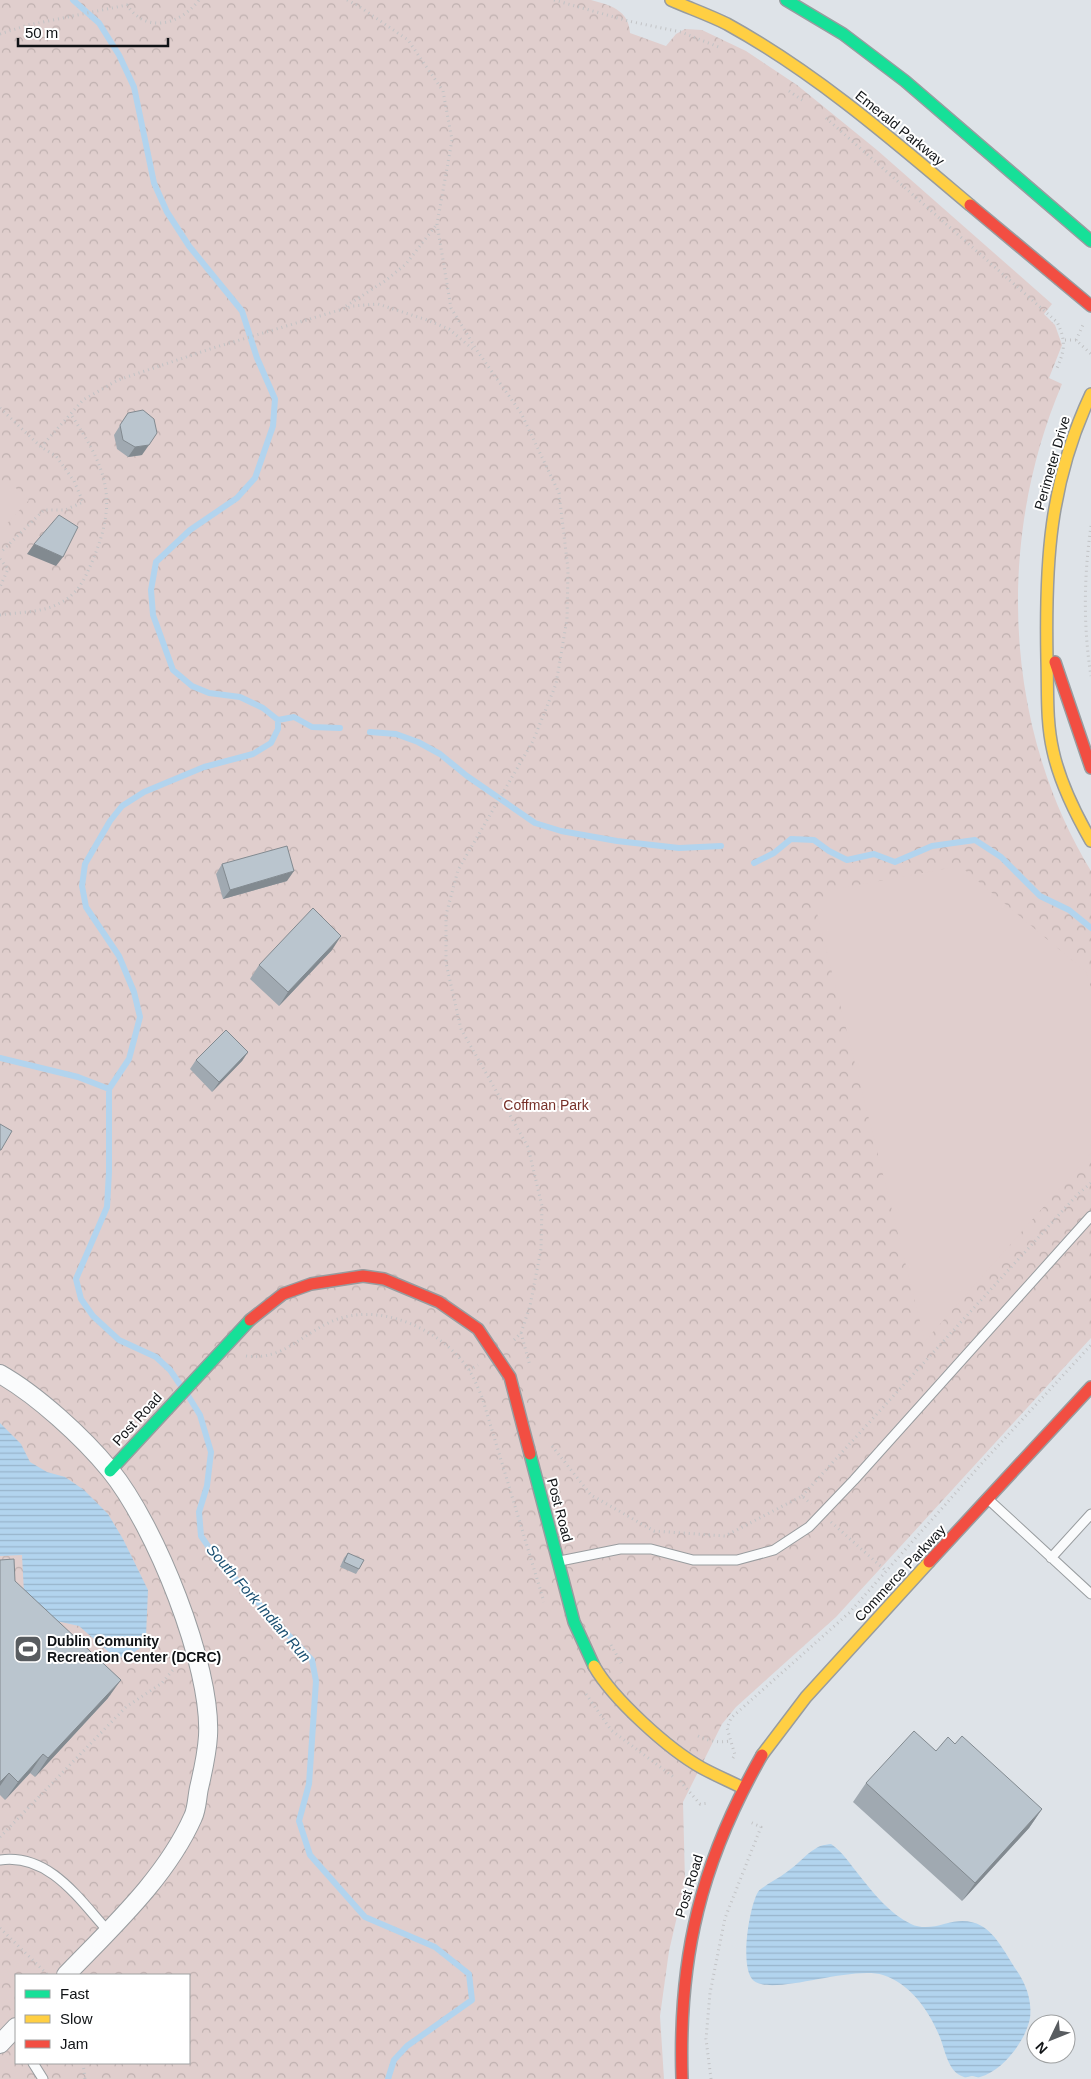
<svg xmlns="http://www.w3.org/2000/svg" width="1091" height="2079" font-family="Helvetica,sans-serif">
	<style>
		.park { fill: url(#park-crowns); fill-rule: evenodd }
		.garden { fill: #e0cecd }
		.water { fill: url(#water-rules) }
		.lines { fill: none; stroke-linecap: round; stroke-linejoin: round }
		.stream { stroke: #b2d4ee; stroke-width: 6 }
		.lane-casing { stroke: #989c9f; stroke-width: 11 }
		.street-casing { stroke: #989c9f; stroke-width: 20 }
		.fast-casing { stroke: #989c9f; stroke-width: 14 }
		.slow-casing { stroke: #989c9f; stroke-width: 14 }
		.jam-casing { stroke: #989c9f; stroke-width: 14 }
		.path { stroke: #c2c3c5; stroke-width: 3; stroke-dasharray: 1 4; stroke-linecap: butt }
		.lane { stroke: #fafbfc; stroke-width: 9 }
		.street { stroke: #fafbfc; stroke-width: 18 }
		.fast { stroke: #16e098; stroke-width: 11 }
		.slow { stroke: #ffcf43; stroke-width: 11 }
		.jam { stroke: #f24e42; stroke-width: 11 }
		.wall { fill: #a0a9b1 }
		.shaded-wall { fill: #828a90 }
		.building { fill: #bac5ce; stroke: #828a90 }
		.labels { text-anchor: middle; dominant-baseline: central; stroke-width: 4; stroke-linejoin: round; paint-order: stroke }
		.street-label { font-size: 14px; fill: #101316; stroke: #fff }
		.park-label { font-size: 14px; fill: #773129; stroke: #fff }
		.poi-label { font-size: 14px; font-weight: bold; fill: #101316; stroke: #fff; text-anchor: start }
		.water-label { font-size: 15px; font-style: italic; fill: #1b5072; stroke: #fff }
	</style>
	<defs>
		<pattern id="park-crowns" width="20" height="18" patternUnits="userSpaceOnUse" patternTransform="scale(1.25)"><rect width="20" height="18" fill="#e0cecd"/><path d="M2 6a3 3 0 1 1 6 0M12 15a3 3 0 1 1 6 0" fill="none" stroke="#bfb0af"/></pattern>
		<pattern id="water-rules" width="6" height="5" patternUnits="userSpaceOnUse" patternTransform="scale(1.25)"><rect width="6" height="5" fill="#b2d4ee"/><path d="M0 2.5h6" fill="none" stroke="#98b5cb"/></pattern>
	</defs>
	<rect width="100%" height="100%" fill="#dee3e8"/>
	<path class="park" d="M 0,0 L 591,0 C 610,5 629,10 630,33 L 666,46 L 676,34 L 685,29 L 702,30 L 746,51 L 797,85 L 877,150 L 1052,304 L 1044,314 L 1055,325 L 1062,345 L 1049,378 L 1062,384 C 996,539 1003,726 1091,871 L 1091,1338 L 836,1617 L 736,1707 L 722,1724 L 683,1802 L 685,1882 L 669,1951 L 660,2016 L 664,2079 L 0,2079 ZM 16,1975 L 189,1975 L 189,2063 L 16,2063 Z"/>
	<path class="garden" d="M 5,478 L 29,500 L 0,531 L 0,483 Z
		M 960,866 L 1086,972 L 1091,988 L 1091,1153 L 925,1341 L 816,909 L 836,889 Z"/>
	<path class="water" d="M 0,1423 L 21,1444 L 30,1462 L 47,1472 L 65,1477 L 84,1490 L 108,1514 L 123,1539 L 148,1590 L 146,1636 L 143,1646 L 126,1658 L 111,1654 L 79,1626 L 52,1620 L 24,1593 L 22,1555 L 0,1556 Z
		M 831,1844 C 843,1852 850,1864 859,1875 C 873,1893 890,1914 911,1924 C 921,1929 934,1927 944,1924 C 988,1911 998,1943 1019,1974 C 1027,1987 1032,2002 1030,2018 C 1026,2040 1003,2071 980,2077 C 976,2078 976,2076 972,2076 C 969,2076 967,2078 964,2077 C 947,2072 945,2048 939,2035 C 928,2009 910,1984 883,1975 C 851,1965 774,1996 754,1981 C 739,1970 749,1907 758,1892 C 760,1889 764,1887 768,1884 C 776,1879 785,1874 792,1868 C 800,1862 806,1854 815,1849 C 820,1845 824,1845 831,1844 Z"/>
	<g class="lines">
		<path class="stream" d="M 73,0 L 99,23 L 119,55 L 134,87 L 154,183 L 167,212 L 189,246 L 242,311 L 257,358 L 275,399 L 273,426 L 255,478 L 237,498 L 190,530 L 156,562 L 151,590 L 153,615 L 173,670 L 192,686 L 209,693 L 240,697 L 263,708 L 278,720 L 278,729 L 271,743 L 253,754 L 204,767 L 144,792 L 122,806 L 110,821 L 85,864 L 82,886 L 86,907 L 119,956 L 134,992 L 140,1017 L 129,1059 L 109,1089 L 109,1172 L 107,1207 L 76,1279 L 81,1299 L 93,1316 L 119,1340 L 156,1357 L 170,1370 L 181,1386
			M 278,720 L 294,717 L 312,727 L 340,728
			M 370,732 L 396,734 L 418,742 L 440,754 L 467,776 L 535,823 L 561,831 L 617,841 L 679,848 L 721,846
			M 754,863 L 774,853 L 791,839 L 814,840 L 829,851 L 847,860 L 874,854 L 895,862 L 932,846 L 975,840 L 1001,857 L 1040,896 L 1069,910 L 1091,928
			M 0,1058 L 78,1077 L 109,1089
			M 187,1394 L 200,1415 L 211,1452 L 207,1486 L 199,1512 L 201,1536 L 217,1559 L 312,1660 L 316,1681 L 309,1784 L 299,1821 L 310,1855 L 365,1917 L 435,1947 L 469,1974 L 472,2000 L 407,2046 L 394,2060 L 388,2079"/>
		<defs>
			<path id="lane" d="M 989,1500 L 1091,1594
				M 1051,1558 L 1091,1514
				M 560,1561 L 620,1549 L 651,1549 L 693,1560 L 737,1560 L 774,1550 L 809,1527 L 854,1480 L 1091,1216
				M 0,1860 C 49,1853 79,1899 108,1931
				M 33,2063 L 43,2079"/>
			<path id="street" d="M 0,1374 C 37,1395 83,1437 110,1470 C 155,1525 212,1666 208,1736 C 207,1753 203,1771 199,1788 C 197,1797 197,1809 193,1817 C 166,1878 111,1928 66,1975
				M 0,2044 L 16,2027"/>
			<path id="fast" d="M 786,0 L 843,34 L 905,81 L 1091,241
				M 530,1454 L 574,1622 L 594,1666
				M 110,1471 L 250,1320"/>
			<path id="slow" d="M 671,0 C 689,8 709,15 727,24 C 816,73 893,140 970,205
				M 1091,394 C 1049,483 1045,563 1047,660 C 1048,691 1046,721 1053,751 C 1060,783 1075,813 1091,841
				M 594,1666 C 613,1699 668,1749 702,1768 C 715,1775 729,1781 743,1788
				M 762,1755 L 806,1697 L 929,1562"/>
			<path id="jam" d="M 970,205 L 1091,306
				M 1055,662 L 1091,768
				M 250,1320 L 283,1294 L 311,1284 L 363,1276 L 384,1279 L 439,1302 L 478,1329 L 510,1377 L 530,1454
				M 929,1562 L 1091,1387
				M 682,2079 C 678,1956 701,1862 762,1755"/>
		</defs>
		<use href="#lane" class="lane-casing"/>
		<use href="#street" class="street-casing"/>
		<use href="#fast" class="fast-casing"/>
		<use href="#slow" class="slow-casing"/>
		<use href="#jam" class="jam-casing"/>
		<path class="path" d="M 347,0 L 357,5 L 408,40 L 443,91 L 452,140 L 437,224 L 451,308 L 478,352 L 521,413 L 559,493 L 568,569 L 567,619 L 556,684 L 533,741 L 458,870 L 446,915 L 446,963 L 461,1029 L 528,1147 L 542,1206 L 541,1249 L 530,1306 L 521,1333 L 512,1342
			M 554,0 L 628,21 L 681,32 L 721,48
			M 0,34 L 28,25 L 127,5 C 146,34 180,25 199,0
			M 789,91 L 805,102
			M 826,118 L 1057,322 C 1066,340 1065,350 1057,368
			M 346,306 L 385,281 L 406,264 L 437,224
			M 1065,340 L 1076,340 L 1091,354
			M 1076,340 L 1083,325
			M 0,408 L 41,447 L 56,456 L 74,481 L 83,502 L 65,510 L 44,510 L 0,553
			M 41,447 L 83,400 L 118,380 L 213,348 L 353,306 L 378,304 L 427,320 L 449,329 L 475,351
			M 1091,526 C 1084,575 1083,626 1091,676
			M 0,559 L 8,569 L 0,587
			M 0,615 C 19,612 42,613 60,603 C 78,594 84,580 92,562 C 119,499 107,469 70,413
			M 521,1333 L 530,1366
			M 246,1356 C 284,1361 302,1333 335,1320 C 382,1302 442,1330 469,1370 C 474,1378 478,1388 482,1397 L 544,1602
			M 469,1370 L 478,1365
			M 552,1446 L 591,1495 L 654,1531 L 725,1536 L 802,1496 L 811,1504
			M 802,1496 L 1078,1194 L 1091,1183
			M 831,1522 L 886,1571
			M 611,1645 L 621,1663
			M 586,1694 L 611,1730 L 675,1778
			M 698,1736 C 709,1741 718,1743 730,1741
			M 733,1758 L 735,1755 L 727,1728 L 731,1718 L 849,1613 L 983,1462 L 1091,1345
			M 680,1781 L 700,1804 L 709,1803
			M 0,1837 L 126,1707 L 162,1683 L 177,1665 L 176,1658
			M 0,1928 L 48,1975
			M 83,2063 L 85,2079
			M 711,2079 L 706,2039 L 710,1993 L 725,1918 L 761,1827 L 750,1822"/>
		<use href="#lane" class="lane"/>
		<use href="#street" class="street"/>
		<use href="#fast" class="fast"/>
		<use href="#slow" class="slow"/>
		<use href="#jam" class="jam"/>
	</g>
	<path class="wall" d="M 128,413 L 142,455 L 128,457 L 117,449 L 114,435 Z
		M 222,864 L 287,881 L 223,899 L 216,874 Z
		M 332,950 L 279,1006 L 250,979 L 259,965 Z
		M 248,1052 L 242,1061 L 212,1092 L 190,1069 L 196,1060 Z
		M 348,1553 L 359,1569 L 356,1574 L 340,1567 L 344,1558 Z
		M 0,1560 L 15,1581 L 108,1698 L 35,1777 L 30,1773 L 5,1800 L 0,1795 Z
		M 936,1751 L 1042,1809 L 1029,1828 L 962,1901 L 853,1802 L 866,1783 Z"/>
	<path class="shaded-wall" d="M 149,445 L 142,455 L 128,457 L 135,447 Z
		M 34,544 L 63,557 L 56,566 L 27,554 Z
		M 294,871 L 287,881 L 223,899 L 230,890 Z
		M 341,936 L 332,950 L 279,1006 L 288,992 Z
		M 248,1052 L 242,1061 L 212,1092 L 219,1082 Z
		M 121,1680 L 108,1698 L 35,1777 L 48,1758 Z
		M 43,1754 L 30,1773 L 5,1800 L 18,1782 Z
		M 9,1773 L 0,1786 L 0,1782 Z
		M 1042,1809 L 1029,1828 L 962,1901 L 975,1883 Z"/>
	<path class="building" d="M 143,410 L 154,419 L 157,433 L 149,445 L 135,447 L 123,440 L 120,425 L 128,413 Z
		M 59,515 L 78,527 L 63,557 L 34,544 Z
		M 287,846 L 294,871 L 230,890 L 222,864 Z
		M 313,908 L 341,936 L 288,992 L 259,965 Z
		M 226,1030 L 248,1052 L 219,1082 L 196,1060 Z
		M 0,1124 L 12,1131 L 1,1150 L 0,1150 Z
		M 348,1553 L 364,1560 L 359,1569 L 344,1562 Z
		M 14,1559 L 15,1581 L 121,1680 L 48,1758 L 43,1754 L 18,1782 L 9,1773 L 0,1782 L 0,1560 Z
		M 914,1731 L 936,1751 L 948,1737 L 955,1744 L 962,1736 L 1042,1809 L 975,1883 L 866,1783 Z"/>
	<defs>
		<symbol id="stadium-square" viewBox="-11 -11 22 22"><rect x="-9" y="-9" width="18" height="18" rx="4" fill="#585c60" stroke="#fff"/><path d="M0-5a6.5 5 0 1 0 0 10a6.5 5 0 1 0 0-10ZM-3.5-1.8h7v3.6h-7Z" fill="#fff"/></symbol>
	</defs>
	<g fill-rule="evenodd">
		<use href="#stadium-square" x="12" y="1633" width="32" height="32"/>
	</g>
	<g class="labels">
		<g class="street-label">
			<text transform="translate(900 128) rotate(39)">Emerald Parkway</text>
			<text transform="translate(1052 463) rotate(-74)">Perimeter Drive</text>
			<text transform="translate(137 1419) rotate(-48)">Post Road</text>
			<text transform="translate(560 1510) rotate(75)">Post Road</text>
			<text transform="translate(900 1573) rotate(-47)">Commerce Parkway</text>
			<text transform="translate(689 1886) rotate(-73)">Post Road</text>
		</g>
		<g class="park-label">
			<text x="546" y="1105">Coffman Park</text>
		</g>
		<g class="poi-label">
			<text x="47" y="1641">Dublin Comunity<tspan x="47" dy="16">Recreation Center (DCRC)</tspan></text>
		</g>
		<g class="water-label">
			<text transform="translate(259 1603) rotate(49)">South Fork Indian Run</text>
		</g>
	</g>
	<rect x="15" y="1974" width="175" height="90" fill="#ffffff" stroke="#9fa1a2"/>
	<rect x="25" y="1990" width="25" height="8" fill="#16e098" stroke="#9fa1a2"/>
	<text x="60" y="1999" font-size="15" fill="#101316">Fast</text>
	<rect x="25" y="2015" width="25" height="8" fill="#ffcf43" stroke="#9fa1a2"/>
	<text x="60" y="2024" font-size="15" fill="#101316">Slow</text>
	<rect x="25" y="2040" width="25" height="8" fill="#f24e42" stroke="#9fa1a2"/>
	<text x="60" y="2049" font-size="15" fill="#101316">Jam</text>
	<g transform="translate(1051 2039) rotate(227)"><circle r="24" fill="#ffffff" stroke="#9fa1a2"/>
	<path d="M0-4L9 19L0 12L-9 19Z" fill="#585c60"/>
	<text y="-8" font-size="14" font-weight="bold" text-anchor="middle" fill="#101316">N</text>
	</g>
	<path d="M18 38v8h150v-8" fill="none" stroke="#101316" stroke-width="2.5"/>
	<text x="25" y="38" font-size="15" fill="#101316" stroke="#ffffff" stroke-width="4" paint-order="stroke">50 m</text>
</svg>
